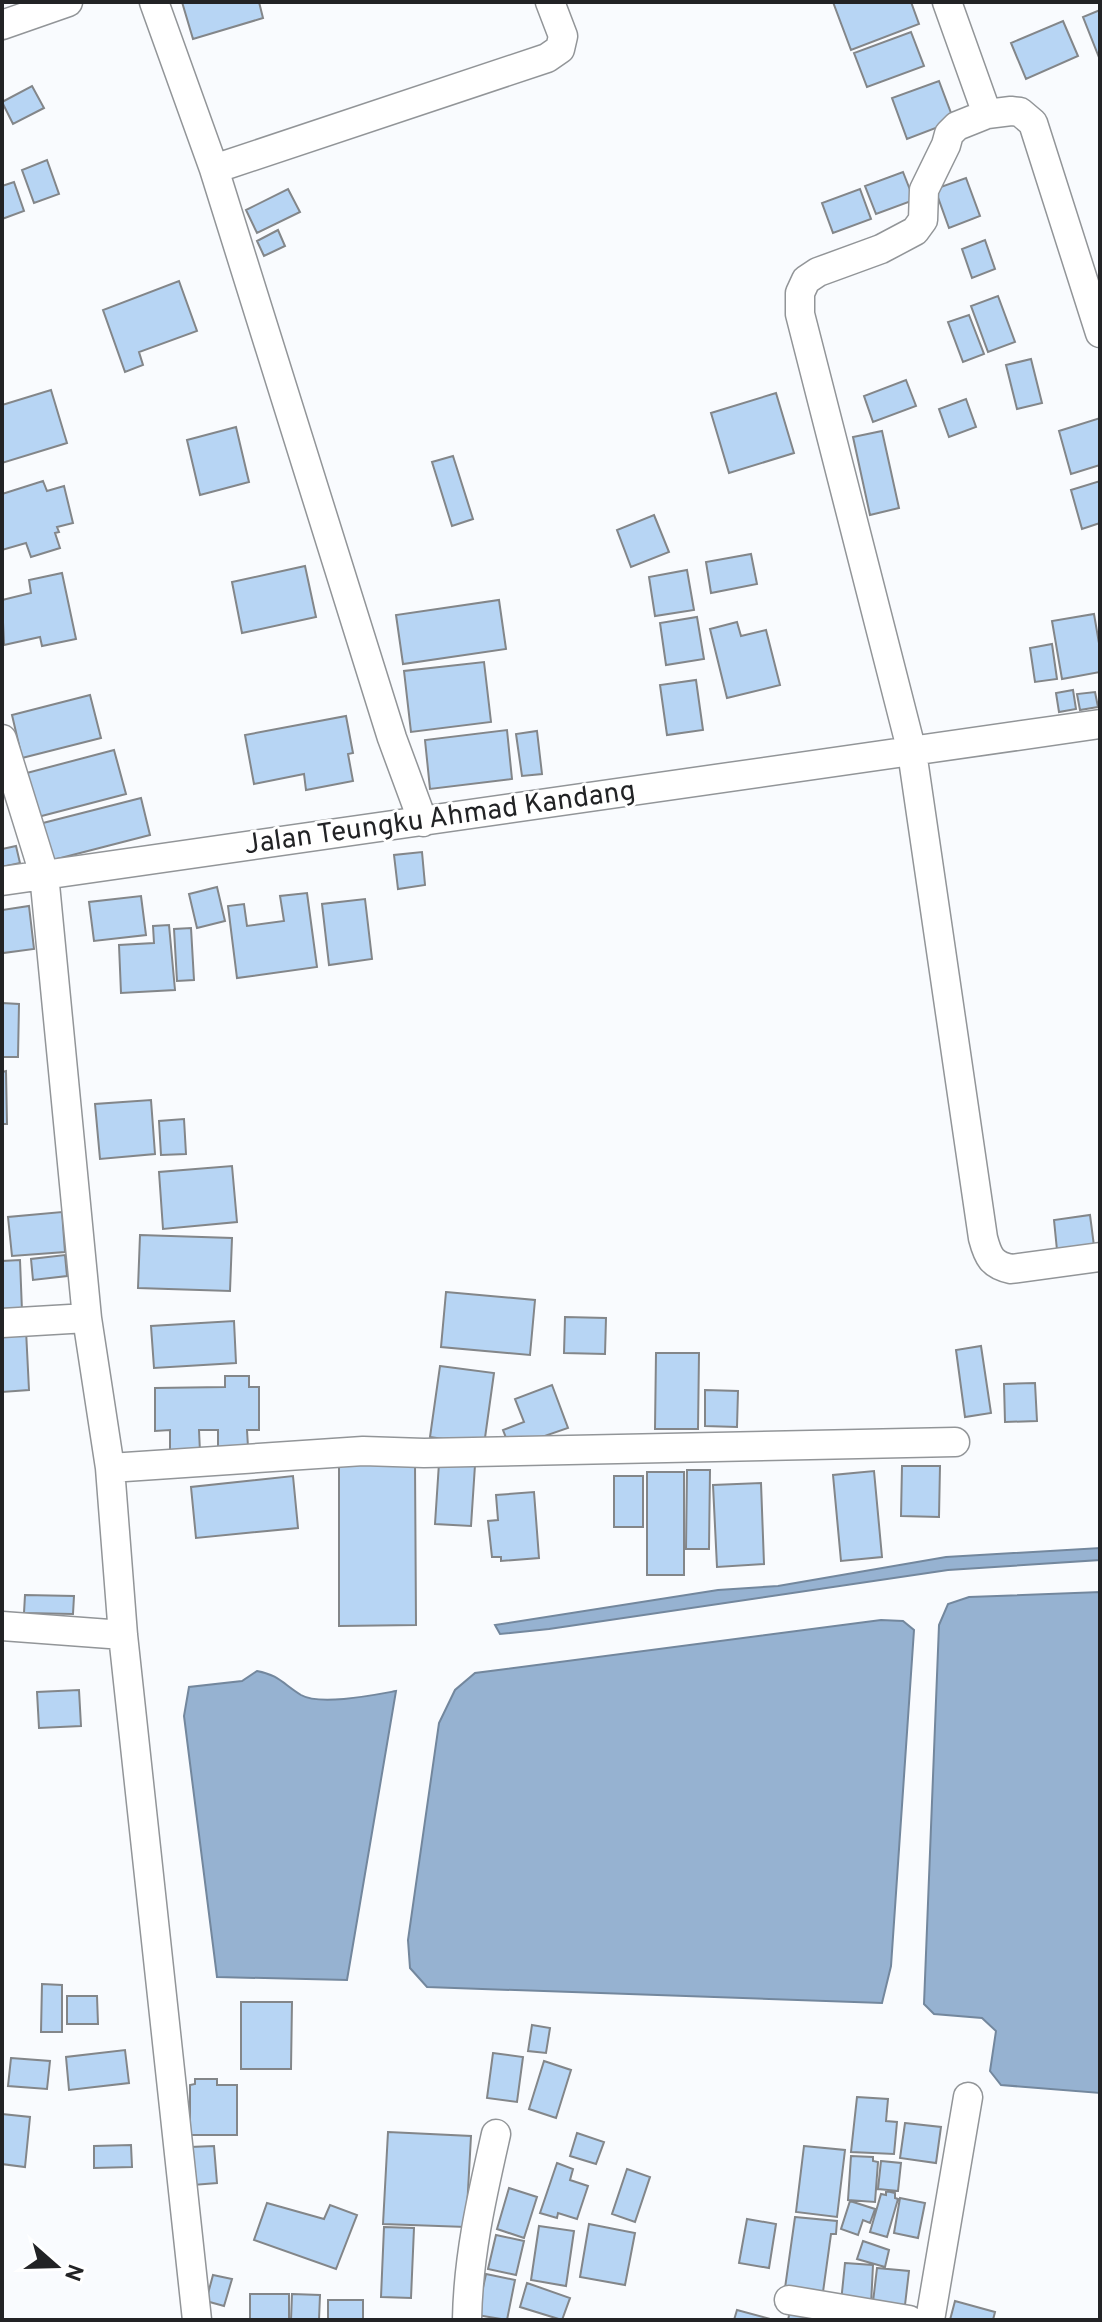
<svg xmlns="http://www.w3.org/2000/svg" width="1102" height="2322" font-family="Overpass,sans-serif">
	<style>
		.water { fill: #96b2d1; stroke: #73879d; stroke-width: 2 }
		.building { fill: #b7d5f4; stroke: #838689; stroke-width: 2 }
		.lines { fill: none; stroke-linecap: round; stroke-linejoin: round }
		.street-casing { stroke: #929598; stroke-width: 31 }
		.street { stroke: #fff; stroke-width: 28 }
		.labels { text-anchor: middle; dominant-baseline: central; stroke-width: 6; stroke-linejoin: round; paint-order: stroke }
		.street-label { font-size: 28px; fill: #222325; stroke: #fff }
	</style>
	<rect width="100%" height="100%" fill="#f9fbfe"/>
	<path class="water" d="M 1100,1548 L 1100,1560 L 948,1570 L 549,1629 L 500,1634 L 495,1625 L 718,1590 L 778,1586 L 946,1557 Z
		M 1100,1592 L 1100,2093 L 1001,2085 L 990,2071 L 996,2031 L 982,2018 L 934,2014 L 924,2004 L 939,1625 L 948,1604 L 969,1597 Z
		M 881,1620 L 903,1621 L 914,1630 L 891,1966 L 882,2003 L 427,1987 L 410,1968 L 408,1940 L 439,1723 L 455,1690 L 475,1673 Z
		M 257,1671 C 279,1675 283,1684 301,1695 C 320,1706 374,1695 396,1691 L 347,1980 L 217,1977 L 184,1716 L 189,1687 L 242,1681 Z"/>
	<path class="building" d="M 182,2 L 259,2 L 263,18 L 193,39 Z
		M 833,2 L 911,2 L 919,24 L 851,50 Z
		M 1100,10 L 1100,60 L 1083,17 Z
		M 1063,21 L 1078,56 L 1026,79 L 1011,43 Z
		M 911,32 L 924,66 L 867,87 L 854,53 Z
		M 939,81 L 954,121 L 907,139 L 892,98 Z
		M 32,86 L 44,108 L 13,124 L 2,102 Z
		M 47,160 L 59,194 L 34,203 L 22,170 Z
		M 903,172 L 914,200 L 876,214 L 865,186 Z
		M 966,178 L 980,216 L 949,228 L 935,189 Z
		M 14,182 L 24,211 L 2,219 L 2,186 Z
		M 288,189 L 300,212 L 257,233 L 246,210 Z
		M 860,189 L 871,219 L 833,233 L 822,203 Z
		M 278,230 L 285,246 L 264,256 L 257,241 Z
		M 985,240 L 995,269 L 972,278 L 962,249 Z
		M 179,281 L 197,331 L 139,352 L 143,365 L 125,372 L 103,310 Z
		M 998,296 L 1015,342 L 988,352 L 971,306 Z
		M 969,315 L 984,354 L 963,362 L 948,322 Z
		M 1031,359 L 1042,403 L 1017,409 L 1006,365 Z
		M 906,380 L 916,406 L 873,422 L 864,396 Z
		M 51,390 L 67,443 L 2,463 L 2,405 Z
		M 776,393 L 794,453 L 729,473 L 711,413 Z
		M 966,399 L 976,427 L 949,437 L 939,409 Z
		M 1100,418 L 1100,465 L 1071,474 L 1059,431 Z
		M 236,427 L 249,482 L 200,495 L 187,440 Z
		M 882,431 L 899,508 L 870,515 L 853,437 Z
		M 453,456 L 473,519 L 452,526 L 432,462 Z
		M 43,481 L 47,491 L 64,486 L 73,523 L 57,527 L 59,532 L 55,533 L 60,548 L 31,557 L 26,543 L 2,550 L 2,494 Z
		M 1100,481 L 1100,523 L 1082,529 L 1071,490 Z
		M 654,515 L 669,552 L 631,567 L 617,530 Z
		M 751,554 L 757,584 L 711,593 L 706,562 Z
		M 305,566 L 316,617 L 242,633 L 232,582 Z
		M 687,570 L 694,610 L 655,616 L 649,577 Z
		M 62,573 L 76,639 L 42,646 L 40,637 L 4,645 L 2,600 L 31,593 L 29,580 Z
		M 499,600 L 506,649 L 403,664 L 396,615 Z
		M 1094,614 L 1100,649 L 1100,672 L 1062,679 L 1052,621 Z
		M 697,617 L 704,659 L 666,665 L 660,623 Z
		M 737,622 L 741,636 L 766,630 L 780,685 L 727,698 L 710,629 Z
		M 1052,644 L 1057,679 L 1035,682 L 1030,648 Z
		M 484,662 L 491,722 L 411,732 L 404,671 Z
		M 696,680 L 703,730 L 667,735 L 660,685 Z
		M 1073,690 L 1076,709 L 1059,712 L 1056,693 Z
		M 1095,692 L 1098,707 L 1080,710 L 1077,694 Z
		M 90,695 L 101,738 L 22,758 L 12,715 Z
		M 346,716 L 353,753 L 348,754 L 353,781 L 306,790 L 304,774 L 254,784 L 245,735 Z
		M 507,730 L 512,779 L 430,789 L 425,740 Z
		M 537,731 L 542,774 L 522,776 L 516,734 Z
		M 114,750 L 126,794 L 34,818 L 23,774 Z
		M 141,798 L 150,835 L 49,861 L 39,824 Z
		M 16,846 L 20,863 L 2,867 L 2,849 Z
		M 422,852 L 425,885 L 398,889 L 394,855 Z
		M 217,887 L 225,921 L 197,928 L 189,894 Z
		M 307,893 L 317,967 L 237,978 L 228,906 L 244,904 L 247,926 L 284,921 L 280,896 Z
		M 141,896 L 146,935 L 94,941 L 89,902 Z
		M 365,899 L 372,959 L 329,965 L 322,904 Z
		M 29,906 L 34,949 L 3,953 L 2,910 Z
		M 169,925 L 175,990 L 121,993 L 119,945 L 154,943 L 153,926 Z
		M 191,928 L 194,980 L 177,981 L 174,929 Z
		M 2,1003 L 19,1004 L 18,1057 L 2,1057 Z
		M 6,1071 L 7,1124 L 2,1124 L 2,1072 Z
		M 151,1100 L 155,1154 L 100,1159 L 95,1104 Z
		M 184,1119 L 186,1154 L 161,1155 L 159,1121 Z
		M 232,1166 L 237,1222 L 163,1229 L 159,1172 Z
		M 62,1212 L 65,1252 L 12,1256 L 8,1217 Z
		M 1090,1215 L 1094,1246 L 1057,1250 L 1054,1220 Z
		M 140,1235 L 232,1238 L 230,1291 L 138,1288 Z
		M 65,1255 L 67,1276 L 33,1280 L 31,1259 Z
		M 20,1260 L 22,1311 L 2,1312 L 2,1261 Z
		M 446,1292 L 535,1300 L 530,1355 L 441,1347 Z
		M 565,1317 L 606,1318 L 605,1354 L 564,1353 Z
		M 234,1321 L 236,1363 L 154,1368 L 151,1326 Z
		M 26,1330 L 29,1390 L 2,1392 L 2,1331 Z
		M 981,1346 L 991,1413 L 965,1417 L 956,1350 Z
		M 656,1353 L 699,1353 L 698,1429 L 655,1429 Z
		M 440,1366 L 494,1373 L 484,1445 L 430,1437 Z
		M 225,1376 L 249,1376 L 249,1387 L 259,1387 L 259,1430 L 247,1430 L 248,1447 L 218,1447 L 218,1430 L 199,1430 L 200,1452 L 170,1452 L 170,1430 L 155,1431 L 155,1388 L 225,1387 Z
		M 1035,1383 L 1037,1421 L 1005,1422 L 1004,1384 Z
		M 552,1385 L 568,1428 L 510,1448 L 503,1430 L 524,1422 L 515,1399 Z
		M 705,1390 L 738,1391 L 737,1427 L 705,1426 Z
		M 415,1462 L 416,1625 L 339,1626 L 339,1463 Z
		M 439,1463 L 475,1465 L 471,1526 L 435,1524 Z
		M 902,1466 L 940,1466 L 939,1517 L 901,1516 Z
		M 687,1470 L 710,1470 L 709,1549 L 686,1549 Z
		M 874,1471 L 882,1557 L 841,1561 L 833,1475 Z
		M 647,1472 L 684,1472 L 684,1575 L 647,1575 Z
		M 293,1476 L 298,1528 L 196,1538 L 191,1487 Z
		M 614,1476 L 643,1476 L 643,1527 L 614,1527 Z
		M 761,1483 L 764,1564 L 717,1567 L 713,1485 Z
		M 534,1492 L 539,1558 L 501,1561 L 501,1557 L 492,1557 L 488,1521 L 498,1520 L 496,1495 Z
		M 25,1595 L 74,1596 L 73,1614 L 24,1613 Z
		M 79,1690 L 81,1726 L 39,1728 L 37,1692 Z
		M 42,1984 L 62,1985 L 62,2032 L 41,2032 Z
		M 67,1996 L 97,1996 L 98,2024 L 67,2024 Z
		M 241,2002 L 292,2002 L 291,2069 L 241,2069 Z
		M 532,2025 L 550,2028 L 546,2053 L 528,2051 Z
		M 125,2050 L 129,2083 L 69,2090 L 66,2057 Z
		M 493,2053 L 523,2057 L 517,2102 L 487,2098 Z
		M 11,2058 L 50,2061 L 47,2089 L 8,2086 Z
		M 544,2061 L 571,2070 L 556,2118 L 529,2109 Z
		M 195,2079 L 217,2079 L 217,2085 L 237,2085 L 237,2135 L 190,2135 L 190,2085 L 195,2084 Z
		M 857,2097 L 888,2099 L 886,2121 L 897,2122 L 894,2154 L 851,2152 Z
		M 2,2114 L 30,2117 L 25,2167 L 2,2164 Z
		M 905,2123 L 941,2127 L 936,2163 L 900,2158 Z
		M 388,2132 L 471,2136 L 466,2227 L 383,2224 Z
		M 577,2133 L 604,2142 L 596,2164 L 570,2156 Z
		M 131,2145 L 132,2167 L 94,2168 L 94,2146 Z
		M 214,2146 L 217,2183 L 193,2185 L 190,2147 Z
		M 804,2146 L 845,2150 L 837,2217 L 796,2212 Z
		M 851,2156 L 873,2157 L 873,2161 L 878,2162 L 875,2202 L 848,2200 Z
		M 881,2161 L 901,2163 L 898,2191 L 878,2189 Z
		M 557,2163 L 573,2169 L 570,2180 L 588,2186 L 577,2219 L 558,2213 L 557,2218 L 540,2213 Z
		M 627,2169 L 650,2177 L 635,2222 L 612,2214 Z
		M 509,2188 L 537,2197 L 524,2238 L 497,2229 Z
		M 886,2191 L 895,2193 L 895,2198 L 898,2199 L 887,2237 L 870,2232 L 881,2194 L 886,2195 Z
		M 900,2198 L 925,2203 L 918,2238 L 894,2233 Z
		M 850,2201 L 875,2209 L 870,2223 L 863,2220 L 858,2235 L 841,2229 Z
		M 267,2203 L 324,2219 L 330,2205 L 357,2215 L 336,2269 L 254,2240 Z
		M 795,2217 L 837,2221 L 836,2234 L 831,2234 L 823,2292 L 785,2288 Z
		M 747,2219 L 776,2224 L 769,2268 L 739,2263 Z
		M 589,2224 L 635,2233 L 625,2285 L 580,2277 Z
		M 539,2226 L 574,2231 L 566,2286 L 531,2280 Z
		M 384,2227 L 414,2228 L 411,2298 L 381,2297 Z
		M 496,2235 L 524,2241 L 516,2275 L 488,2269 Z
		M 863,2241 L 889,2250 L 885,2267 L 857,2259 Z
		M 845,2263 L 873,2265 L 871,2305 L 841,2302 Z
		M 877,2268 L 909,2271 L 905,2305 L 873,2302 Z
		M 486,2274 L 515,2280 L 507,2320 L 477,2315 Z
		M 213,2275 L 232,2279 L 224,2306 L 206,2301 Z
		M 527,2283 L 570,2298 L 562,2320 L 520,2307 Z
		M 250,2294 L 289,2294 L 289,2320 L 250,2320 Z
		M 292,2294 L 320,2295 L 319,2320 L 291,2320 Z
		M 328,2300 L 363,2300 L 363,2320 L 328,2320 Z
		M 955,2301 L 995,2312 L 993,2320 L 950,2320 Z
		M 737,2310 L 774,2320 L 734,2320 Z
		M 790,2311 L 831,2320 L 788,2320 Z"/>
	<g class="lines">
		<defs>
			<path id="street" d="M 154,2 L 214,169 L 392,738 L 423,822
				M 947,2 L 987,114
				M 2,25 L 68,2
				M 214,169 L 547,58 L 560,49 L 563,36 L 550,2
				M 1100,333 L 1033,123 L 1020,112 L 1011,111 L 987,114 L 957,126 L 949,134 L 946,145 L 924,190 L 923,220 L 915,231 L 881,249 L 818,272 L 806,280 L 800,293 L 800,314 L 912,752 L 983,1238 C 988,1257 992,1265 1011,1269 L 1100,1257
				M 2,739 L 44,874 L 87,1318 L 110,1468 L 123,1635 L 197,2320
				M 2,881 L 1100,724
				M 2,1323 L 87,1318
				M 110,1468 L 363,1451 L 424,1453 L 955,1442
				M 2,1626 L 123,1635
				M 789,2300 L 909,2320
				M 467,2320 C 468,2256 482,2196 496,2134
				M 930,2320 L 968,2097"/>
		</defs>
		<use href="#street" class="street-casing"/>
		<use href="#street" class="street"/>
	</g>
	<g class="labels">
		<g class="street-label">
			<text transform="translate(440 819) rotate(-8)">Jalan Teungku Ahmad Kandang</text>
		</g>
	</g>
	<rect width="1102" height="2322" fill="none" stroke="#222325" stroke-width="8"/>
	<g transform="translate(56 2266) rotate(110)" stroke="#ffffff" stroke-width="6" paint-order="stroke">
	<path d="M0-6L14 30L0 20L-14 30Z" fill="#222325"/>
	<text y="-12" font-size="22" font-weight="bold" text-anchor="middle" fill="#222325">N</text>
	</g>
</svg>
